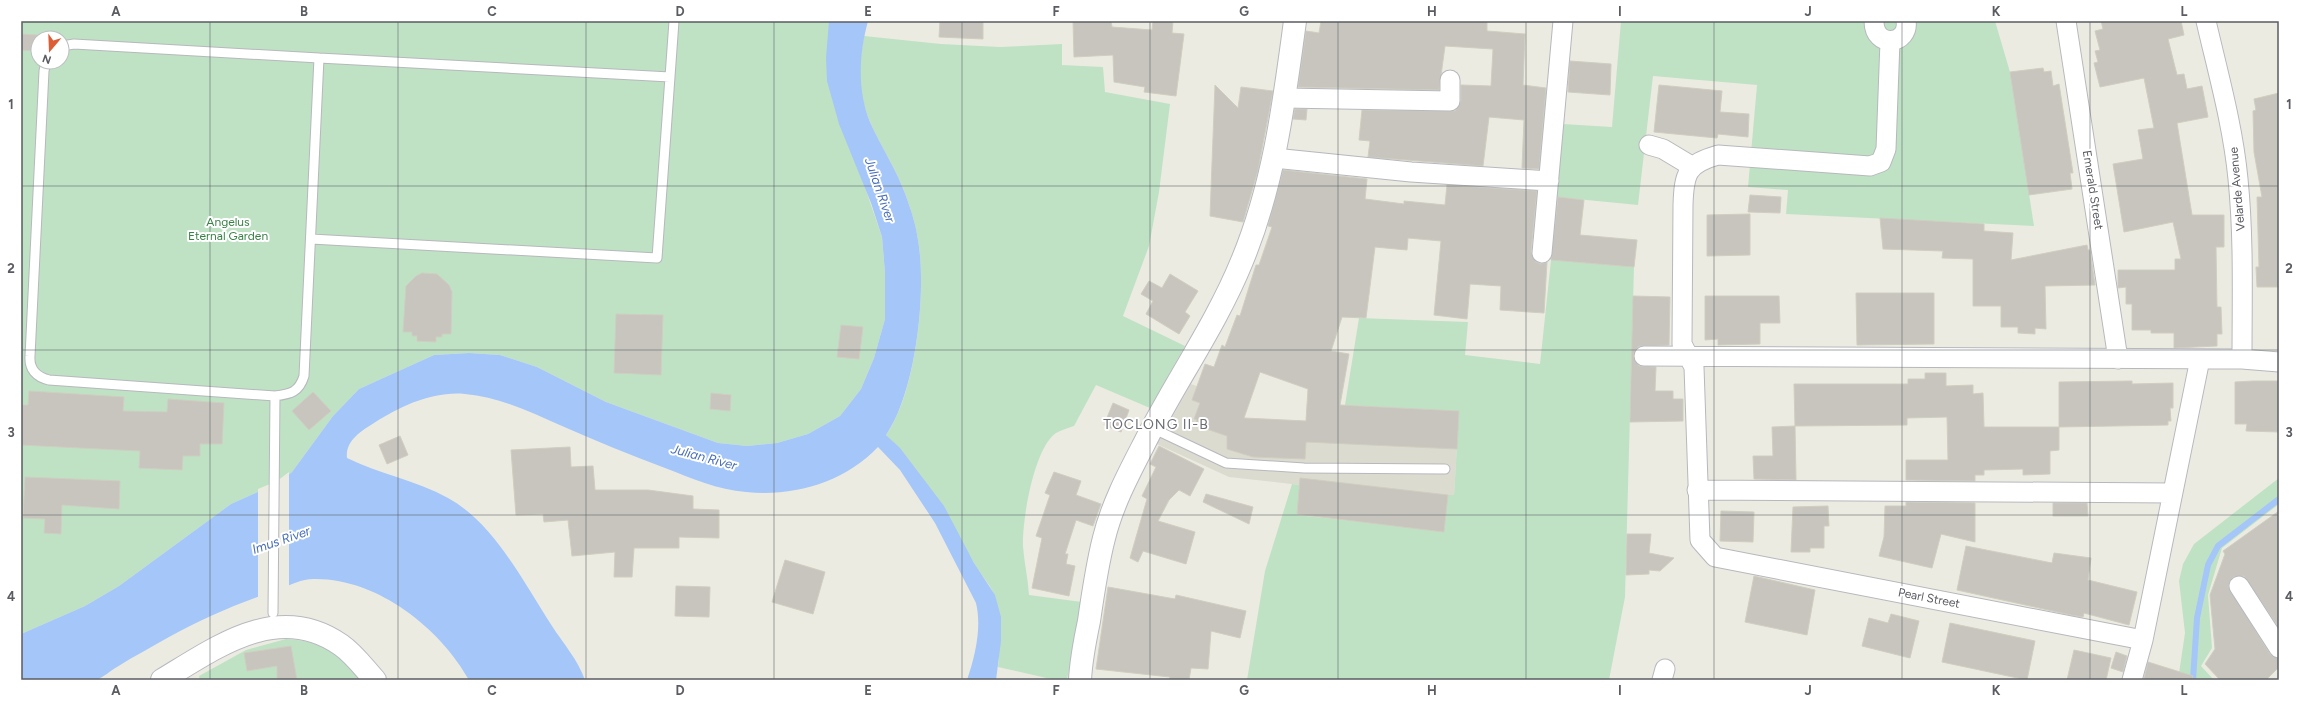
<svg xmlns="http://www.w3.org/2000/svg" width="2300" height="701" font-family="Figtree,sans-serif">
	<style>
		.education { fill: #dcdbd0 }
		.green { fill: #bfe2c5; fill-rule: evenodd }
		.water { fill: #a4c6f9 }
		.pier { fill: #ecebe1 }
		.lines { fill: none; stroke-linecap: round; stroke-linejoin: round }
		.stream { stroke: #a4c6f9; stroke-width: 6 }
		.building { fill: #c7c5be; stroke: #d0cec0; fill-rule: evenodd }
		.lane-casing { stroke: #b7b8bd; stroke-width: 11 }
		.street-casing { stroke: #b7b8bd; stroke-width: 21 }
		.secondary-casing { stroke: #b7b9bf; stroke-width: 24 }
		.lane { stroke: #fff; stroke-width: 9 }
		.street { stroke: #fff; stroke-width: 19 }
		.secondary { stroke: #fff; stroke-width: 22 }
		.grid { fill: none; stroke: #5a5c61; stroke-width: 1; stroke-opacity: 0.55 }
		.labels { text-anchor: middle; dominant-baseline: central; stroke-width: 4; stroke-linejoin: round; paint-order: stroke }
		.street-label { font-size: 12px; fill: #5a5c61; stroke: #fff }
		.park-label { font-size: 12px; fill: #3a8148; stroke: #fff }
		.water-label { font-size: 13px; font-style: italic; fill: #496eba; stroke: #fff }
		.quarter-label { font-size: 14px; letter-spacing: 1px; fill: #6b6e73; stroke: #fff }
		.neatline { fill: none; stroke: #5a5c61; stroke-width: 1.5 }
		.grid-label { font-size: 13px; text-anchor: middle; font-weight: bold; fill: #5a5c61 }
	</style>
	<rect width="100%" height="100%" fill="#ecebe1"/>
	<path class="education" d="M 1191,384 L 1234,400 L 1229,418 L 1306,421 L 1307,404 L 1459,411 L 1454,496 L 1448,495 L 1444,532 L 1297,515 L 1300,485 L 1229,477 L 1157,444 Z"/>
	<path class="green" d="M 21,21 L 829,21 L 860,173 L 882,237 L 885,273 L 885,319 L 874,358 L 861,389 L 840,416 L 808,434 L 777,443 L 747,446 L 718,443 L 606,402 L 537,367 L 500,355 L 469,353 L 434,355 L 359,389 L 333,416 L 292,472 L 278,483 L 231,504 L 119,586 L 85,606 L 21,634 ZM 38,38 L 62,38 L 62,62 L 38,62 Z
		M 1621,21 L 1995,21 L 2010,72 L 2034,226 L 1786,214 L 1788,190 L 1748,187 L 1757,85 L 1653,76 L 1638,205 L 1556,197 L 1563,124 L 1612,127 Z
		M 864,36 L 941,44 L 1000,47 L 1062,44 L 1062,65 L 1103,67 L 1105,92 L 1170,104 L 1159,192 L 1149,246 L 1123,316 L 1185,346 L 1150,408 L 1096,385 L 1074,426 C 1068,428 1061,430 1056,433 C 1034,448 1022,520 1023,546 C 1024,562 1028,578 1029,595 L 1082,602 L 1067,680 L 1055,680 L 998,667 C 1000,650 1001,609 994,594 C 989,583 980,574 974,563 C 948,520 923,471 886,435 C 916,393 927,291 918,240 C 916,226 911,210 906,196 C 894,160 866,129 861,90 C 858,73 861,53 864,36 Z
		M 1551,260 L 1634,267 L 1625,597 L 1609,680 L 1247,680 L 1265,571 L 1292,484 L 1300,485 L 1297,515 L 1444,531 L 1448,495 L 1454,495 L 1459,411 L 1345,405 L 1359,318 L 1468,322 L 1465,355 L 1540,364 Z
		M 2279,478 L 2279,504 L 2222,548 L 2208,595 L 2212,648 L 2201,666 L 2214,680 L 2178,680 L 2185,633 L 2179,581 L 2183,564 L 2194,544 Z
		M 286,639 C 323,641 338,653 362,680 L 200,680 L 199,676 L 246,650 Z"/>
	<path class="water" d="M 829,21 L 868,21 C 859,54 857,90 870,122 C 881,147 897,170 906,196 C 911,210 916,225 918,240 C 927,291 916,392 886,435 L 900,448 L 944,506 L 974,563 L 995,595 L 1001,617 L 1001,641 L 996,680 L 967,680 C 975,656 982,628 976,603 L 935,523 L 900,470 L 878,447 C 845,482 794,497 746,492 C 718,490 691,478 665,468 C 630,455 596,441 562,426 C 530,412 500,397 465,394 C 433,391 401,406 374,423 C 361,431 345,441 347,458 C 379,474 416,480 448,498 C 494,523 524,583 552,626 C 563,643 578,660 585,680 L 469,680 C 440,628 377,578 314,579 C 301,579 291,585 280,589 C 241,602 205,617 169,637 C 152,647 134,656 117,667 C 110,671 104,677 96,680 C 86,683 36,680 21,680 L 21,634 L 85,606 L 119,586 L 231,504 L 278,483 L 292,472 L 333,416 L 359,389 L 434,355 L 469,353 L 500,355 L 537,367 L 606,402 L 718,443 L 747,446 L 777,443 L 808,434 L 840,416 L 861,389 L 874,358 L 885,319 L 885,273 L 882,237 L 871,203 L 839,124 L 827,81 L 826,58 Z"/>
	<path class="pier" d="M 289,472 L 289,588 L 258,599 L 258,489 L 277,481 Z"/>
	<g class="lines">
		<path class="stream" d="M 2193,680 L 2197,618 L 2208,565 L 2218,546 L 2279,499"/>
	</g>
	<path class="building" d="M 940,21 L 983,21 L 983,39 L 939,37 Z
		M 1073,21 L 1111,21 L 1112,27 L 1152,30 L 1153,21 L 1173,21 L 1172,33 L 1184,34 L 1176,96 L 1144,92 L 1145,87 L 1114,82 L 1113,55 L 1074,57 Z
		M 1321,21 L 1487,21 L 1487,31 L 1525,34 L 1523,85 L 1546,88 L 1539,169 L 1522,168 L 1524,120 L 1489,117 L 1483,166 L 1368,157 L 1370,141 L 1359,140 L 1362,110 L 1455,111 L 1461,101 L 1461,85 L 1491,86 L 1493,49 L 1445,46 L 1439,90 L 1298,87 L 1306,31 L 1319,33 Z
		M 2101,21 L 2181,21 L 2184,35 L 2168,39 L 2177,75 L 2184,74 L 2187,89 L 2202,86 L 2208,117 L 2177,123 L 2192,215 L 2224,215 L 2224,247 L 2216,247 L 2217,307 L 2221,307 L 2222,334 L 2217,334 L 2217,346 L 2174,348 L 2174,333 L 2151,333 L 2151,330 L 2132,330 L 2132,304 L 2126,304 L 2126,287 L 2118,288 L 2118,270 L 2175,270 L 2175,259 L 2181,259 L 2173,222 L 2124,232 L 2113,164 L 2143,159 L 2138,130 L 2154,128 L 2144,78 L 2100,87 L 2094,63 L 2098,62 L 2095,51 L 2100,50 L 2095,31 L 2103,29 Z
		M 21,34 L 37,35 L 36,51 L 21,50 Z
		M 1570,61 L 1611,64 L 1610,95 L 1568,92 Z
		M 2043,68 L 2044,72 L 2051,71 L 2053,86 L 2059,84 L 2073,173 L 2070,173 L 2072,189 L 2029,195 L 2010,72 Z
		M 1215,85 L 1238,108 L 1241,87 L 1273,91 L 1258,170 L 1243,222 L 1210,216 Z
		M 1659,85 L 1722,91 L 1720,112 L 1749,114 L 1748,137 L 1718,134 L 1717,138 L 1654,132 Z
		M 2279,93 L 2279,287 L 2257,287 L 2256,267 L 2259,267 L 2257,197 L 2262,197 L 2254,152 L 2253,111 L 2256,110 L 2254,99 Z
		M 1295,109 L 1307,109 L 1306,120 L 1293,119 Z
		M 1283,170 L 1367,179 L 1365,199 L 1404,204 L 1404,201 L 1445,205 L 1447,185 L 1537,191 L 1531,252 L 1536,262 L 1541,264 L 1547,262 L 1544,313 L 1500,310 L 1501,286 L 1470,284 L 1467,319 L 1434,315 L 1441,241 L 1408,238 L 1407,250 L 1375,247 L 1366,318 L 1342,317 L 1331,351 L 1349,354 L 1340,405 L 1459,411 L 1457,449 L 1306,442 L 1305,459 L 1253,457 L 1227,449 L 1227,436 L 1195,425 L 1197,420 L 1194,419 L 1200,403 L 1192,400 L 1205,364 L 1214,367 L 1222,345 L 1225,347 L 1237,315 L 1240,316 L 1256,265 L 1259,265 L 1272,227 L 1268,226 ZM 1260,372 L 1308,389 L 1306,421 L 1244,418 Z
		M 1750,195 L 1781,197 L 1780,213 L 1748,212 Z
		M 1558,197 L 1584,200 L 1580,235 L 1637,240 L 1634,267 L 1551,260 Z
		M 1750,214 L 1750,255 L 1707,256 L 1707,215 Z
		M 1880,218 L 1984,224 L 1984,231 L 2013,233 L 2011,260 L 2087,245 L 2088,250 L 2090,250 L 2095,285 L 2045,286 L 2046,329 L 2035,328 L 2035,334 L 2018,333 L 2018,327 L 2001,327 L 2001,306 L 1973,306 L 1973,259 L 1942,258 L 1943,251 L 1883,249 Z
		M 422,273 L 437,274 L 449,285 L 452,292 L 451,334 L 442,334 L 442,337 L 436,337 L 436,342 L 417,341 L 417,336 L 412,336 L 412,332 L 403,332 L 406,286 L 416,276 Z
		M 1170,274 L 1198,291 L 1185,312 L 1190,316 L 1179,334 L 1146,314 L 1153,301 L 1141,294 L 1149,281 L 1162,288 Z
		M 1856,293 L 1934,293 L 1934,344 L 1857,345 Z
		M 1633,296 L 1670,297 L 1669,345 L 1639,346 L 1635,350 L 1633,356 L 1639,366 L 1656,367 L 1655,391 L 1673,391 L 1673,399 L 1683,399 L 1683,421 L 1630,422 Z
		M 1705,296 L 1779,296 L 1780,323 L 1760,323 L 1760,344 L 1718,345 L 1718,339 L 1705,340 Z
		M 616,314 L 663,315 L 661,375 L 614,373 Z
		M 841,325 L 863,327 L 859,359 L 837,357 Z
		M 1925,373 L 1946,373 L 1946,386 L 1973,385 L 1973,394 L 1983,393 L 1984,427 L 2059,427 L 2059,450 L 2050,451 L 2050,474 L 2023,475 L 2023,469 L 1984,470 L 1984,475 L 1975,475 L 1975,481 L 1906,480 L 1906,460 L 1948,460 L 1947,417 L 1907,418 L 1907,425 L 1795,426 L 1794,384 L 1908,384 L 1908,379 L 1925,379 Z
		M 2132,381 L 2132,384 L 2173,383 L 2173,408 L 2170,408 L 2171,421 L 2168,421 L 2168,425 L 2059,427 L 2059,382 Z
		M 2253,381 L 2279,381 L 2279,432 L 2246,431 L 2247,424 L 2235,424 L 2235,382 Z
		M 29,391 L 124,397 L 123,411 L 167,412 L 168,399 L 224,403 L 222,444 L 200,444 L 200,456 L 183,456 L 182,470 L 139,468 L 140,451 L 21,445 L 21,405 L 28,405 Z
		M 313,392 L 331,411 L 309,430 L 292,411 Z
		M 711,393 L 731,395 L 730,411 L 710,409 Z
		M 1113,403 L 1129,410 L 1121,432 L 1104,425 Z
		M 1795,426 L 1796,480 L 1754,479 L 1753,456 L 1773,456 L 1772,427 Z
		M 400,436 L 408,455 L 387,464 L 379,445 Z
		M 1159,446 L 1204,469 L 1190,496 L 1179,490 L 1169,500 L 1158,521 L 1195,532 L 1186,564 L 1143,551 L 1138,562 L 1130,558 L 1147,499 L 1142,496 L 1156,467 L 1150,464 Z
		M 570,447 L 571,467 L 593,466 L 595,490 L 648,490 L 693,496 L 693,509 L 719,510 L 719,538 L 679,537 L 679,548 L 634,548 L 632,577 L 614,577 L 615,552 L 572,556 L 568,520 L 544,522 L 543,514 L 516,515 L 511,450 Z
		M 1054,472 L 1081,481 L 1076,495 L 1101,504 L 1093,526 L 1076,520 L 1065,554 L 1068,554 L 1066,564 L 1075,566 L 1069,596 L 1032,588 L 1042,538 L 1036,536 L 1050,495 L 1045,493 Z
		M 25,477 L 120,481 L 119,509 L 62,505 L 61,534 L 44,533 L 45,519 L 23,518 Z
		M 1300,478 L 1448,495 L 1444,532 L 1297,514 Z
		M 1206,494 L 1253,507 L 1249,524 L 1203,502 Z
		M 1906,502 L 1975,503 L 1975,542 L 1941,534 L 1932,568 L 1879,556 L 1884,537 L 1885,506 L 1906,506 Z
		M 2053,503 L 2087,503 L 2088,516 L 2053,516 Z
		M 1828,506 L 1829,526 L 1824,526 L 1824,548 L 1810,548 L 1810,552 L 1791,552 L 1793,507 Z
		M 1721,511 L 1754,512 L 1753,542 L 1720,541 Z
		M 2279,511 L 2279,628 L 2244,576 L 2233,577 L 2228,586 L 2270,654 L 2279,659 L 2279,667 L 2266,680 L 2220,680 L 2205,664 L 2215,649 L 2210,595 L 2225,554 L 2223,551 Z
		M 1627,534 L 1651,534 L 1649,553 L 1674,558 L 1660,571 L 1649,570 L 1649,574 L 1626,575 Z
		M 1966,546 L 2052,563 L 2054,553 L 2091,558 L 2088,580 L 2137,592 L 2129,625 L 2084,613 L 2083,617 L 2071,615 L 1957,590 Z
		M 785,560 L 825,572 L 813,614 L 772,602 Z
		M 1754,576 L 1815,590 L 1807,635 L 1745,622 Z
		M 676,586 L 710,587 L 709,617 L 675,616 Z
		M 1108,587 L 1175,599 L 1176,595 L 1246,611 L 1240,638 L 1211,631 L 1208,669 L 1191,668 L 1189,680 L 1169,680 L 1170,677 L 1096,669 Z
		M 1891,614 L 1919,621 L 1910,658 L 1862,646 L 1869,618 L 1888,623 Z
		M 1950,623 L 2035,641 L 2027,680 L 1942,662 Z
		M 291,646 L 297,680 L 277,680 L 277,666 L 247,671 L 244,653 Z
		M 2074,650 L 2111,658 L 2106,680 L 2067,680 Z
		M 2116,652 L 2127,656 L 2123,672 L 2111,668 Z
		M 2148,662 L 2193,676 L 2192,680 L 2144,679 Z"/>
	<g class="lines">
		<defs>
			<path id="lane" d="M 319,58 L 670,77
				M 46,62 L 44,71 L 30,356 C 29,369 36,377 49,380 L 275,396 C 291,394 299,392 304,376 L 319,58 L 74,44 L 62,46
				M 311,239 L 657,258 L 674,21
				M 1152,428 L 1226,463 L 1304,468 L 1445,469
				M 273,613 L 275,396"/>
			<path id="street" d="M 1874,21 C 1874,50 1910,44 1906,21
				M 2066,21 L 2118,359
				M 2206,21 C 2218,73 2233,126 2238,179 C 2244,239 2242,299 2242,359
				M 1890,41 L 1886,149 L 1881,162 L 1870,166 L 1718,155 C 1687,164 1684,173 1683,205 L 1682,344 L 1694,367 L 1700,540 L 1715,557 L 2143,640
				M 1285,98 L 1450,101 L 1450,80
				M 1649,145 L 1663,149 L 1693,167
				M 1274,158 L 1411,172 L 1549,181
				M 1542,253 L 1563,21
				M 1644,356 L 2242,359 L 2279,362
				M 1697,490 L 2172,493
				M 2239,586 L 2279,648
				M 1662,680 L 1665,669
				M 2132,680 L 2143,640 L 2200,359"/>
			<path id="secondary" d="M 162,680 C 217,647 278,601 341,645 C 354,654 364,668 375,680
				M 1080,680 C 1081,660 1085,640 1089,621 C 1093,593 1097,565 1104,538 C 1112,505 1129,473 1144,444 C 1175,382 1216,325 1242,261 C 1274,184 1284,103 1295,21"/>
		</defs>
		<use href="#lane" class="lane-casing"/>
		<use href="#street" class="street-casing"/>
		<use href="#secondary" class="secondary-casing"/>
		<use href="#lane" class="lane"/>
		<use href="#street" class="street"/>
		<use href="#secondary" class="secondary"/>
	</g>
	<path class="grid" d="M 210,21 L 210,680M 398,21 L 398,680M 586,21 L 586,680M 774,21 L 774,680M 962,21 L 962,680M 1150,21 L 1150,680M 1338,21 L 1338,680M 1526,21 L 1526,680M 1714,21 L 1714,680M 1902,21 L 1902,680M 2090,21 L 2090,680M 21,186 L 2279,186M 21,350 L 2279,350M 21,515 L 2279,515"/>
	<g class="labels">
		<g class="street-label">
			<text transform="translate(2237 189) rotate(-95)">Velarde Avenue</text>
			<text transform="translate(2093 190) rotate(81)">Emerald Street</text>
			<text transform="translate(1929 598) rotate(11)">Pearl Street</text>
		</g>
		<g class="park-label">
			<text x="228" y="222">Angelus<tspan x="228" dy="14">Eternal Garden</tspan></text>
		</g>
		<g class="water-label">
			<text transform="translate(880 190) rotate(71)">Julian River</text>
			<text transform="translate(704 457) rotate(15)">Julian River</text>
			<text transform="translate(281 540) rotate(-19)">Imus River</text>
		</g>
		<g class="quarter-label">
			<text x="1156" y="424">TOCLONG II-B</text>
		</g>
	</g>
	<rect width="2300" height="701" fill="none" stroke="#ffffff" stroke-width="44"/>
	<g transform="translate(50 50) rotate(199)"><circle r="19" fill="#ffffff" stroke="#bdbec0"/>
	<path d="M0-3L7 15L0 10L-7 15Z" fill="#dd5e36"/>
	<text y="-6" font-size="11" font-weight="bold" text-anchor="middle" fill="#5a5c61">N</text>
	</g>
	<rect x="22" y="22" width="2256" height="657" class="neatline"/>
	<g class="grid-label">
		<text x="116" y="16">A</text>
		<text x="304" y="16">B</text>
		<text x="492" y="16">C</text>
		<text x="680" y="16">D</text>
		<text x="868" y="16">E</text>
		<text x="1056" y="16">F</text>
		<text x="1244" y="16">G</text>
		<text x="1432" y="16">H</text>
		<text x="1620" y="16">I</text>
		<text x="1808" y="16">J</text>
		<text x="1996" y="16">K</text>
		<text x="2184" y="16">L</text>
		<text x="11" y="109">1</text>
		<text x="2289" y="109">1</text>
		<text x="11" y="273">2</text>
		<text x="2289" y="273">2</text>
		<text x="11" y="437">3</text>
		<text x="2289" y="437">3</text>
		<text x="11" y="601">4</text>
		<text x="2289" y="601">4</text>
		<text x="116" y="695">A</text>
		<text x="304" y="695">B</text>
		<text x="492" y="695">C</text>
		<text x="680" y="695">D</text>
		<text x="868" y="695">E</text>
		<text x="1056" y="695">F</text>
		<text x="1244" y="695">G</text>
		<text x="1432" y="695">H</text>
		<text x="1620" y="695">I</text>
		<text x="1808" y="695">J</text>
		<text x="1996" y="695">K</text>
		<text x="2184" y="695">L</text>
	</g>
</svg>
